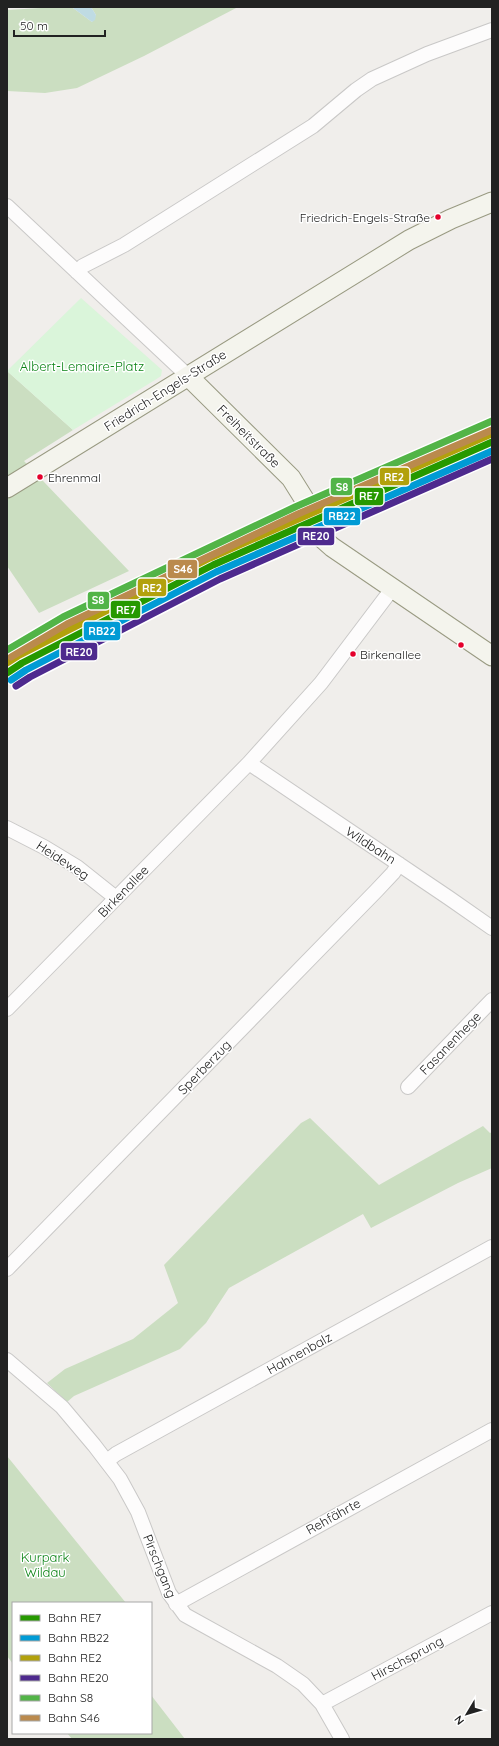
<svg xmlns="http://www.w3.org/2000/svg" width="499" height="1746" font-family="Quicksand,sans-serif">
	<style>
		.forest { fill: #cbdec1 }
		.park { fill: #daf5da }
		.water { fill: #bfdbe3 }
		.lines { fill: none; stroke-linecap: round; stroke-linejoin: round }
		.street-casing { stroke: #c9c8c7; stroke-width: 16 }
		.secondary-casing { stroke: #999a82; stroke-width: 21 }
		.street { stroke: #fdfcfc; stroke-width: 14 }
		.secondary { stroke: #f4f4ed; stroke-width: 19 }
		.rail-1-casing { stroke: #fff; stroke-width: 10 }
		.rail-2-casing { stroke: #fff; stroke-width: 10 }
		.rail-3-casing { stroke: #fff; stroke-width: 10 }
		.rail-4-casing { stroke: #fff; stroke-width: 10 }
		.rail-5-casing { stroke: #fff; stroke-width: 10 }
		.rail-6-casing { stroke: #fff; stroke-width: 10 }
		.rail-1 { stroke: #269900; stroke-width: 7 }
		.rail-2 { stroke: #009bd5; stroke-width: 7 }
		.rail-3 { stroke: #b2a10c; stroke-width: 7 }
		.rail-4 { stroke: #4e2a8e; stroke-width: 7 }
		.rail-5 { stroke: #52b447; stroke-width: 7 }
		.rail-6 { stroke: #ba8a4d; stroke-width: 7 }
		.bus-dot { fill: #e4002b; stroke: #fff; stroke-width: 1.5 }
		.labels { text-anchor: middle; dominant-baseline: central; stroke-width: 3; stroke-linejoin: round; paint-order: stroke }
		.bus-label { font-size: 12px; fill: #222; stroke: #fff; text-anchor: start }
		.park-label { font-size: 13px; fill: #0c8416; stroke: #fff }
		.street-label { font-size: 13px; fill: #222; stroke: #fff }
		.line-badge { stroke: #fff; stroke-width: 1.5 }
		.badge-label { font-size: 11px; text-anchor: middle; font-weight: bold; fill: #fff }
	</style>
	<rect width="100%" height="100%" fill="#f0eeeb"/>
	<path class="forest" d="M 58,7 L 73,8 L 92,22 L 96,15 L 91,7 L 238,7 L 144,56 L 77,88 L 45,93 L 7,91 L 7,10 Z
		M 7,371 L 73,430 L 24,461 L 129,571 L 39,613 L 7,566 Z
		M 310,1118 L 379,1185 L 483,1126 L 490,1133 L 492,1132 L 492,1168 L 458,1183 L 371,1228 L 363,1214 L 229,1288 L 206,1323 L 180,1349 L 74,1396 L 67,1402 L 47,1383 L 65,1369 L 133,1339 L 178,1303 L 164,1265 L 301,1123 Z
		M 7,1456 L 126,1603 L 13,1603 L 13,1664 L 7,1656 Z
		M 151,1695 L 185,1739 L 72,1739 L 67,1733 L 151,1733 Z"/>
	<path class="park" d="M 81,298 L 162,370 L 161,376 L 155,380 L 73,430 L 7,371 Z"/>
	<path class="water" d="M 65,7 L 91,7 L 96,15 L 95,20 L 92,22 L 73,8 Z"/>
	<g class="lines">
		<defs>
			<path id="street" d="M 7,206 L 188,376
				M 77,272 L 83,266 L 124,245 L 313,126 L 356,90 L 372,79 L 427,54 L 492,30
				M 249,763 L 449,898 L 492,928
				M 7,828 L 44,847 L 77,867 L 116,898
				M 7,1009 L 249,763 L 321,683 L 392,589
				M 408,1087 L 492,1000
				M 7,1269 L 377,890 L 393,873 L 399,864
				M 7,1360 L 62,1407 L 94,1445 L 120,1479 L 138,1512 L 169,1593 L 185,1615 L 277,1666 L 303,1684 L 322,1704 L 342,1739
				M 107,1461 L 116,1454 L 492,1247
				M 176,1604 L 492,1430
				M 322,1704 L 492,1613"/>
			<path id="secondary" d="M 188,376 L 291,478 L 306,502 L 323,539 L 332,547 L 492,656
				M 7,488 L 409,240 L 451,219 L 492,202"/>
		</defs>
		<use href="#street" class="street-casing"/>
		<use href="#secondary" class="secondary-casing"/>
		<use href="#street" class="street"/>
		<use href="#secondary" class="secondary"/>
		<defs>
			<path id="rail-1" d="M 7,673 L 22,663 L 213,565 L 492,442"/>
			<path id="rail-2" d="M 11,680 L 26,670 L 216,572 L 492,451"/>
			<path id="rail-3" d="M 7,663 L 18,656 L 210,558 L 489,435"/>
			<path id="rail-4" d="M 16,686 L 30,677 L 220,579 L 492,459"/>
			<path id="rail-5" d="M 7,650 L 63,617 L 295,507 L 492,421"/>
			<path id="rail-6" d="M 11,657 L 67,624 L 298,514 L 492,430"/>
		</defs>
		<use href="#rail-1" class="rail-1-casing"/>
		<use href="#rail-2" class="rail-2-casing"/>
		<use href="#rail-3" class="rail-3-casing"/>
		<use href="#rail-4" class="rail-4-casing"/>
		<use href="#rail-5" class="rail-5-casing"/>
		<use href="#rail-6" class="rail-6-casing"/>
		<use href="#rail-1" class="rail-1"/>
		<use href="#rail-2" class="rail-2"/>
		<use href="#rail-3" class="rail-3"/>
		<use href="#rail-4" class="rail-4"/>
		<use href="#rail-5" class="rail-5"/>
		<use href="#rail-6" class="rail-6"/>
	</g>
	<g class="bus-dot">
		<circle cx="438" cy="217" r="3.5"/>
		<circle cx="40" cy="477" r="3.5"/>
		<circle cx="461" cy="645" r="3.5"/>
		<circle cx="353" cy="654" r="3.5"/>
	</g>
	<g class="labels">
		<g class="bus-label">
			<text x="430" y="217" text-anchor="end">Friedrich-Engels-Straße</text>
			<text x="48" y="477">Ehrenmal</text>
			<text x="360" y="654">Birkenallee</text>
		</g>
		<g class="park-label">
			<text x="82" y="366">Albert-Lemaire-Platz</text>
			<text x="45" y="1557">Kurpark<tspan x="45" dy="15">Wildau</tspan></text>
		</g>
		<g class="street-label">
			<text transform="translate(165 390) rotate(-32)">Friedrich-Engels-Straße</text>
			<text transform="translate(249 436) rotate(45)">Freiheitstraße</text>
			<text transform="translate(371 845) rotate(33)">Wildbahn</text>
			<text transform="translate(63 860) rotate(33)">Heideweg</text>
			<text transform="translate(123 891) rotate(-46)">Birkenallee</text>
			<text transform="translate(450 1043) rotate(-46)">Fasanenhege</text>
			<text transform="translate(204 1067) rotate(-46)">Sperberzug</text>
			<text transform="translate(299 1353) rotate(-29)">Hahnenbalz</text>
			<text transform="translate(333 1516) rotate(-29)">Rehfährte</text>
			<text transform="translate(160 1566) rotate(68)">Pirschgang</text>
			<text transform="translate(407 1658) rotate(-28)">Hirschsprung</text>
		</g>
	</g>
	<g class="line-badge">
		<rect x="379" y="467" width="31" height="19" rx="4" fill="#b2a10c"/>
		<rect x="330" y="477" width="23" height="19" rx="4" fill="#52b447"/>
		<rect x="354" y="487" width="30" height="19" rx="4" fill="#269900"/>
		<rect x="323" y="507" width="38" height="19" rx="4" fill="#009bd5"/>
		<rect x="297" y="527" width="38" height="19" rx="4" fill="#4e2a8e"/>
		<rect x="167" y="559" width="31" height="20" rx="4" fill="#ba8a4d"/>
		<rect x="137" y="578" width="30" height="19" rx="4" fill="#b2a10c"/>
		<rect x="87" y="591" width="23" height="19" rx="4" fill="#52b447"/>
		<rect x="110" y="600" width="31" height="19" rx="4" fill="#269900"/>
		<rect x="83" y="621" width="38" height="20" rx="4" fill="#009bd5"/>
		<rect x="60" y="642" width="38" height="19" rx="4" fill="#4e2a8e"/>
	</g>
	<g class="badge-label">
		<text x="394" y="481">RE2</text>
		<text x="342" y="491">S8</text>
		<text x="369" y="500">RE7</text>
		<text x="342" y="520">RB22</text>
		<text x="316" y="540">RE20</text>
		<text x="183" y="573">S46</text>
		<text x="152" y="592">RE2</text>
		<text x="98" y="604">S8</text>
		<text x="126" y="614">RE7</text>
		<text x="102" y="635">RB22</text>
		<text x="79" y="656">RE20</text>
	</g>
	<rect width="499" height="1746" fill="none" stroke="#222222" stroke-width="16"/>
	<rect x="12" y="1602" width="140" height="132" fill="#ffffff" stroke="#a7a7a7"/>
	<rect x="20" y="1615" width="20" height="6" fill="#269900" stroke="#a7a7a7"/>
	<text x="48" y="1622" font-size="12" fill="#222222">Bahn RE7</text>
	<rect x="20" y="1635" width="20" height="6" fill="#009bd5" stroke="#a7a7a7"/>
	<text x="48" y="1642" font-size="12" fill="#222222">Bahn RB22</text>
	<rect x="20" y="1655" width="20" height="6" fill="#b2a10c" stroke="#a7a7a7"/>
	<text x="48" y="1662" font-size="12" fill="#222222">Bahn RE2</text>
	<rect x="20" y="1675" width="20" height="6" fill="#4e2a8e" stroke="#a7a7a7"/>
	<text x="48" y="1682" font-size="12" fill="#222222">Bahn RE20</text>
	<rect x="20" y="1695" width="20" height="6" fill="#52b447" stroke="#a7a7a7"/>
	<text x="48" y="1702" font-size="12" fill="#222222">Bahn S8</text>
	<rect x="20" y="1715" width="20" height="6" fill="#ba8a4d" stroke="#a7a7a7"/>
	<text x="48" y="1722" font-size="12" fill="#222222">Bahn S46</text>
	<g transform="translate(467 1714) rotate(232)" stroke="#ffffff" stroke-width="3" paint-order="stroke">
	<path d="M0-3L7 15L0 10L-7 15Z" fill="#222222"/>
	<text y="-6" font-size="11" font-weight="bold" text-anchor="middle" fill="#222222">N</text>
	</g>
	<path d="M14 30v6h91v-6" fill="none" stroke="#222222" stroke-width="2"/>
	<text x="20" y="30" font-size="12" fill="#222222" stroke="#ffffff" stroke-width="3" paint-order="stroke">50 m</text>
</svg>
